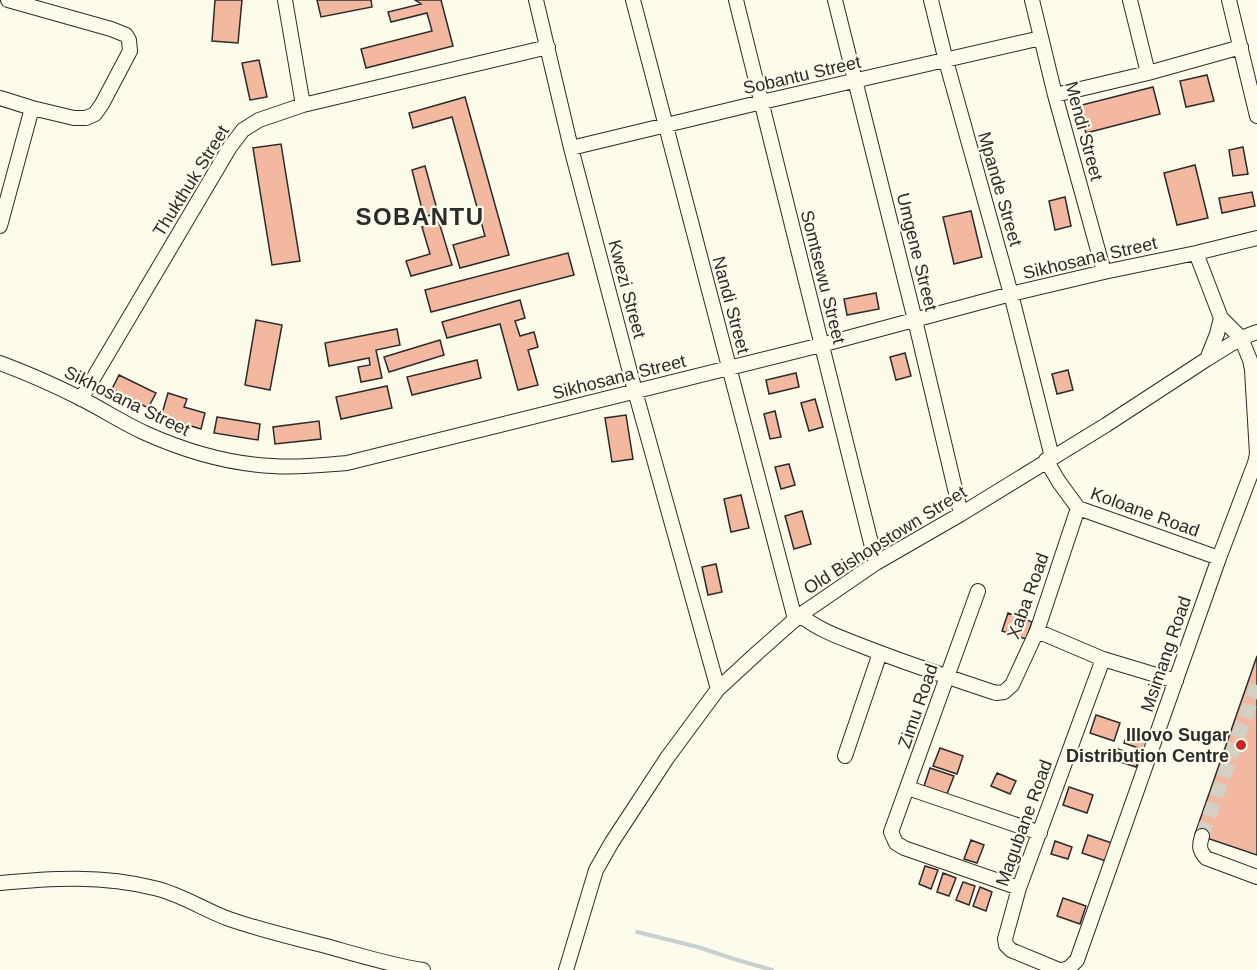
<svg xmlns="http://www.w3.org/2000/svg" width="1257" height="970" font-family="Arial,sans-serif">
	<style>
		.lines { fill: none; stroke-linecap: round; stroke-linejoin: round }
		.stream { stroke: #c7d0d0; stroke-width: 4 }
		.building { fill: #f2b8a0; stroke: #2b2b2b; stroke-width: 1.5 }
		.minor-tunnel { stroke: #d3d1c4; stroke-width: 14; stroke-dasharray: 14 7; stroke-linecap: butt }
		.minor-casing { stroke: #2b2b2b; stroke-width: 16 }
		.minor { stroke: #fdfbea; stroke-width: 14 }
		.poi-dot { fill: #c62828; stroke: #fdfbea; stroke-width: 2 }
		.labels { text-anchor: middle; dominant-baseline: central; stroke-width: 4.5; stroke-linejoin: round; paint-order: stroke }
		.street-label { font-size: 18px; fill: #2b2b2b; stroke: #fdfbea }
		.poi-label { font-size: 18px; font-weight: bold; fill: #2b2b2b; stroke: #fdfbea; text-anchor: end }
		.district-label { font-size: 24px; font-weight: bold; letter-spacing: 1.5px; fill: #2b2b2b; stroke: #fdfbea }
	</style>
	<rect width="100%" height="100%" fill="#fdfbea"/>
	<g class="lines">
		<path class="stream" d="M 637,932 L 698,947 L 734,959 L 772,970"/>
	</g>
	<path class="building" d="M 215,0 L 242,0 L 238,43 L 212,41 Z
		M 317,0 L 371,0 L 372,7 L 321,17 Z
		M 415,0 L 441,0 L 453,46 L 366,68 L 361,49 L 432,31 L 427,13 L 391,22 L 388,12 L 421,4 Z
		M 259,60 L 267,97 L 250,100 L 242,63 Z
		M 1207,75 L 1214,101 L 1186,107 L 1180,81 Z
		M 1153,87 L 1160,114 L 1086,133 L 1078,106 Z
		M 465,97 L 509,255 L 460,268 L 453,245 L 485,236 L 452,117 L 413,128 L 409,113 Z
		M 281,144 L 300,261 L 272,265 L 253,148 Z
		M 1243,147 L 1248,174 L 1233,176 L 1229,150 Z
		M 1195,165 L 1208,218 L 1177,225 L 1164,173 Z
		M 425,166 L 438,213 L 424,217 L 412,170 Z
		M 1252,192 L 1255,206 L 1222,213 L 1219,198 Z
		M 1065,197 L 1071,226 L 1055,230 L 1049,201 Z
		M 971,211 L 982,257 L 954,264 L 943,217 Z
		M 439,222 L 452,265 L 411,276 L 406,261 L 430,254 L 422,227 Z
		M 568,253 L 574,275 L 431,312 L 425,290 Z
		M 876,293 L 879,309 L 847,315 L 844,299 Z
		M 520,300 L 525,318 L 515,321 L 520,336 L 534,332 L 538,347 L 528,350 L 538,385 L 518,390 L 500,324 L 447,338 L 442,322 Z
		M 256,320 L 282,325 L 270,390 L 245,385 Z
		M 397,329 L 400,345 L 376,350 L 382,378 L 361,382 L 358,367 L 370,365 L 369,358 L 329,366 L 325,343 Z
		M 440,340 L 444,355 L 389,372 L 384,357 Z
		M 905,353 L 911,376 L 896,380 L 890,357 Z
		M 477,360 L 481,378 L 412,395 L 407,377 Z
		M 1068,370 L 1073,390 L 1057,394 L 1052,374 Z
		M 796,373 L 799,387 L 769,394 L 766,380 Z
		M 119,375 L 156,393 L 148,408 L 112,389 Z
		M 387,386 L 392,408 L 341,419 L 336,397 Z
		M 168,393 L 187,399 L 184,407 L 205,413 L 201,429 L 161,417 Z
		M 815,399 L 823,427 L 809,431 L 801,403 Z
		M 775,411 L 781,437 L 770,439 L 764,414 Z
		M 626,415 L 633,459 L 612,462 L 605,418 Z
		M 217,417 L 260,424 L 258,440 L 214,433 Z
		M 319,421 L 321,439 L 275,444 L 273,427 Z
		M 789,464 L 795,485 L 781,489 L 775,467 Z
		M 741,495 L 749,528 L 731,532 L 724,499 Z
		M 802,511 L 811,544 L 794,549 L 785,516 Z
		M 716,564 L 722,592 L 708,595 L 702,567 Z
		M 1008,613 L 1032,622 L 1026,639 L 1002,631 Z
		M 1257,656 L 1257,855 L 1195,834 Z
		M 1096,715 L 1120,723 L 1114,741 L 1090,733 Z
		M 1129,729 L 1149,736 L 1144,750 L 1124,743 Z
		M 940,748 L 963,756 L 957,774 L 933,766 Z
		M 1118,749 L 1140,757 L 1136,767 L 1114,760 Z
		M 930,768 L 954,776 L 947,794 L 924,786 Z
		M 997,773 L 1016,781 L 1010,794 L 991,786 Z
		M 1069,787 L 1093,795 L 1087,813 L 1063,805 Z
		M 1088,835 L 1112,843 L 1106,861 L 1082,853 Z
		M 971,840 L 984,845 L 977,863 L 964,859 Z
		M 1055,841 L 1072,847 L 1068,859 L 1051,854 Z
		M 925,866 L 938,870 L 931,889 L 919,884 Z
		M 943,873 L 956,878 L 949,896 L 937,892 Z
		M 963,882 L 975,886 L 969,905 L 956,900 Z
		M 980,887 L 992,892 L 986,911 L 973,906 Z
		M 1063,898 L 1086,906 L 1080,924 L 1057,916 Z"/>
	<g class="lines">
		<path class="minor-tunnel" d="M 1202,836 L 1257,685"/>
		<defs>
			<path id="minor" d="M 285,0 L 303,105
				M 536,0 L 571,148 L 635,391 L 718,689
				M 633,0 L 795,619
				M 736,0 L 876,563
				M 835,0 L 915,320 L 961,514
				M 931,0 L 946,61 L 1011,294 L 1052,457
				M 1032,0 L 1055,95 L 1104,272
				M 1130,0 L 1148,73
				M 1229,0 L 1257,116
				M 1055,95 L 1148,73 L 1241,47
				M 0,98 L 32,108 L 74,118 L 86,118 L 95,114 L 102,104 L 130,51 L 129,40 L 126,35 L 111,29 L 8,0
				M 571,148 L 762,102 L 1041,38
				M 0,226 L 32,108
				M 1207,359 L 1217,334 L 1221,318
				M 0,363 C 27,373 54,385 80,398 C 102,409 123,423 145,433 C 185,451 229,464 273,466 C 298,468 322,465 347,463 L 821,345 L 1011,294 L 1104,272 L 1196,253 L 1257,238
				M 81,399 L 230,147 L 243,130 L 259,120 L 303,105 L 548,47
				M 1046,460 L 1059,482 L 1078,508 L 1219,558
				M 978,591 L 891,832 L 896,843 L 904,848 L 1019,888
				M 800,615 C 821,632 845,639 870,649 C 911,665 954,679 996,693 L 1004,692 L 1012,685 L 1037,631 L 1078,508
				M 1037,631 L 1103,659 L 1176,681
				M 845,756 L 880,653
				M 908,788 L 1040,833
				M 1202,836 C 1199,846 1199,850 1206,858 L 1257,877
				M 0,883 C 52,878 103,875 154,888 C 181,894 204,910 229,919 C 261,930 294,938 326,946 C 358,955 390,965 423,970
				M 566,970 L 596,870 L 612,842 L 667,758 L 718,689 L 756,654 L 800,615 L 876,563 L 961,514 L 1106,425 L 1207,359 L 1241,338 L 1257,332
				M 1059,970 L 1011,950 L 1006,945 L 1005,939 L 1019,888 L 1103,659
				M 1062,970 L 1069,968 L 1077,960 L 1219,558 L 1255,463 L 1257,454 L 1252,370 L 1250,360 L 1241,338 L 1221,318 L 1196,253"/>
		</defs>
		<use href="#minor" class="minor-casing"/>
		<use href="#minor" class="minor"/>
	</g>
	<circle class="poi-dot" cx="1241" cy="745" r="6"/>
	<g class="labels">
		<g class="street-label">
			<text transform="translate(802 75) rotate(-13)">Sobantu Street</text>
			<text transform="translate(1084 131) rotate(75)">Mendi Street</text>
			<text transform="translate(191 181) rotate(-58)">Thukthuk Street</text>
			<text transform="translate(1000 189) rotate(74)">Mpande Street</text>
			<text transform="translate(917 252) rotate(76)">Umgene Street</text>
			<text transform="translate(1090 258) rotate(-13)">Sikhosana Street</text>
			<text transform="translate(823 277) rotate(76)">Somtsewu Street</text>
			<text transform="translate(627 289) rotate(75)">Kwezi Street</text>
			<text transform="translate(731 305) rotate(75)">Nandi Street</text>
			<text transform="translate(619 377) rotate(-14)">Sikhosana Street</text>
			<text transform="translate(127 401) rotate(26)">Sikhosana Street</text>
			<text transform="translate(1145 512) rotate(20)">Koloane Road</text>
			<text transform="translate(885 540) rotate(-32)">Old Bishopstown Street</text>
			<text transform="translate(1028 596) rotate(-70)">Xaba Road</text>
			<text transform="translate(1166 654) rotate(-71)">Msimang Road</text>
			<text transform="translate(918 706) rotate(-71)">Zimu Road</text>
			<text transform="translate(1024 823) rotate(-70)">Magubane Road</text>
		</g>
		<g class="poi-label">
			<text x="1229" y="735">Illovo Sugar<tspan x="1229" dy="21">Distribution Centre</tspan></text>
		</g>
		<g class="district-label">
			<text x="420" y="216">SOBANTU</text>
		</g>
	</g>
</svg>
